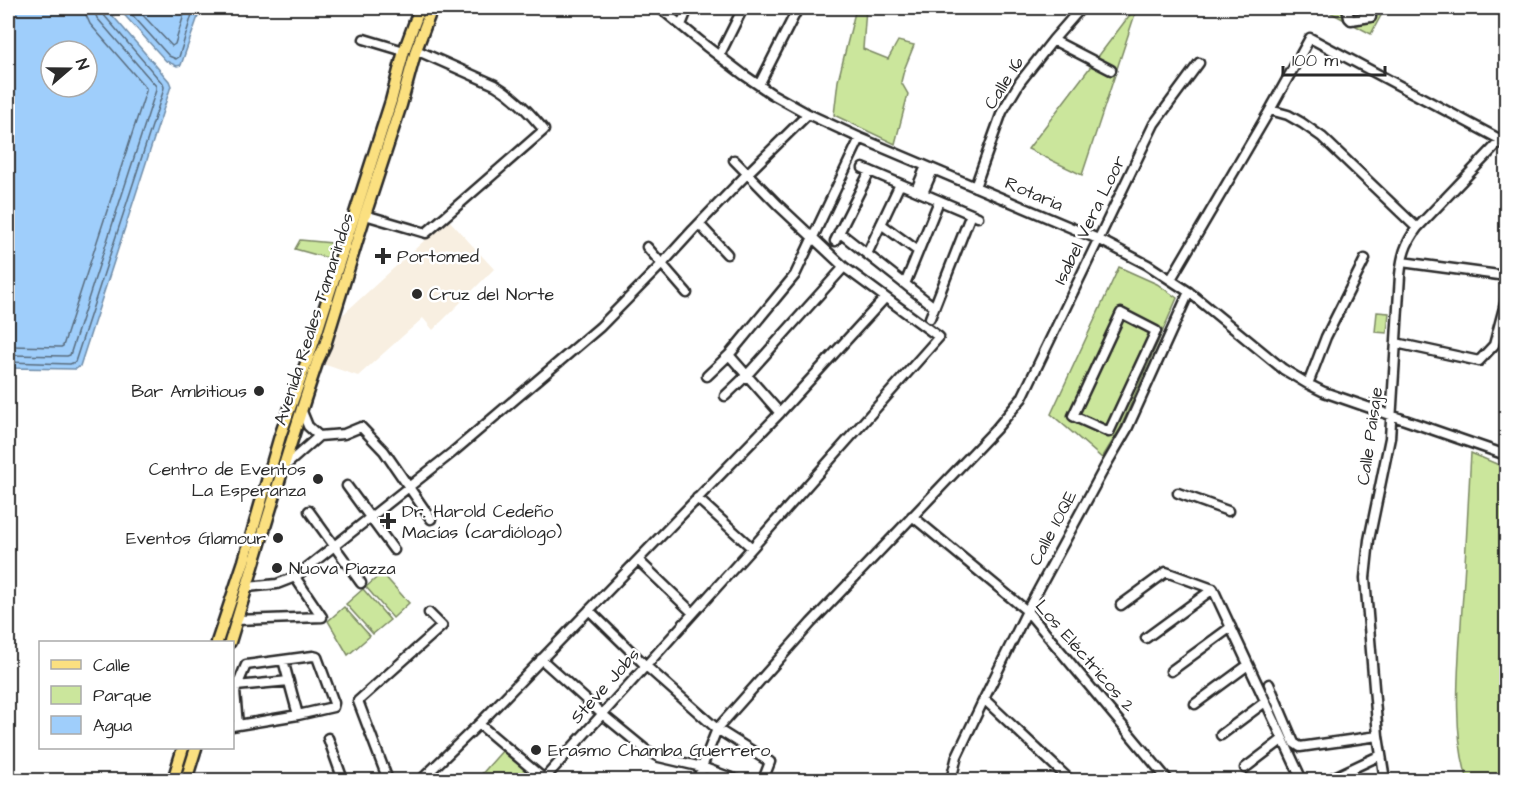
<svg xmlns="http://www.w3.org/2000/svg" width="1514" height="788" font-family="'Architects Daughter',sans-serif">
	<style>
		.built { fill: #f8efe1 }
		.green { fill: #cbe69c; stroke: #7b8864; stroke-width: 1.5 }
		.water { fill: #9fcefb; stroke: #718da8; stroke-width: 1.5; fill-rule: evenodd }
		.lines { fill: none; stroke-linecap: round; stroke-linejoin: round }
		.shore { stroke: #596c7e; stroke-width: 1.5 }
		.minor-casing { stroke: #2b2b2b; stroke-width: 13 }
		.major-casing { stroke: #2b2b2b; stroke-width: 15 }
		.minor { stroke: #fff; stroke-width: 8 }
		.major { stroke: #fbe080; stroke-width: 10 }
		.poi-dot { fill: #2b2b2b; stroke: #fff; stroke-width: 2 }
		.labels { text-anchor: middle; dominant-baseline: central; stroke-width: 5; stroke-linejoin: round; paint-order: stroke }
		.street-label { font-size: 18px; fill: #2b2b2b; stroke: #fff }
		.poi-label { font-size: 18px; fill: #2b2b2b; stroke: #fff; text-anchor: start }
	</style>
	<rect width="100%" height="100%" fill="#fff"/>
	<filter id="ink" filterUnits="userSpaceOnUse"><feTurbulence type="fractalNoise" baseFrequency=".0167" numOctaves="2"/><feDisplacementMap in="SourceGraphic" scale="12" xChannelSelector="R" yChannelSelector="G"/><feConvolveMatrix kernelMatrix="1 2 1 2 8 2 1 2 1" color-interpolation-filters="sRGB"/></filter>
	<g filter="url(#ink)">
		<path class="built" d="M 448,219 L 494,269 L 433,330 L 423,318 L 358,376 L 323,364 L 338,319 Z"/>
		<path class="green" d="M 856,8 L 866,8 L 863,49 L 888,59 L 898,41 L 914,45 L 904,70 L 901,82 L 908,94 L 895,144 L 834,115 L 838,81 Z
			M 1135,8 L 1137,8 L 1082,175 L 1028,149 Z
			M 1322,8 L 1328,9 L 1344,8 L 1348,20 L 1374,19 L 1376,15 L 1374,8 L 1385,8 L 1371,34 Z
			M 300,240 L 332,243 L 331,259 L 295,249 Z
			M 1119,267 L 1157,284 L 1177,298 L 1120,429 L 1102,458 L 1051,414 Z
			M 1377,312 L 1389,313 L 1387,333 L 1375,332 Z
			M 1471,453 L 1506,468 L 1506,780 L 1468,780 C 1451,732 1459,660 1462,608 C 1466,556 1468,504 1471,453 Z
			M 382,573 L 409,603 L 393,618 L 366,587 Z
			M 363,589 L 390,620 L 373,634 L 346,604 Z
			M 344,607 L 370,636 L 348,655 L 328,621 Z
			M 503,750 L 533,776 L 530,780 L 485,780 L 480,776 Z"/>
		<path class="water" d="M 8,8 L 106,8 L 169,81 L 171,86 L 80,366 L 76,369 L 8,368 ZM 51,51 L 87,51 L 87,87 L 51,87 Z
			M 118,8 L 201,8 L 181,65 L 177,66 L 166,61 Z"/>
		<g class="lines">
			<path class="shore" d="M 126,8 L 169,56 L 176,59 L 179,57 L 194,8
				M 136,8 L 172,46 L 175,44 L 186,8
				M 8,346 L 61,347 L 63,346 L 146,91 L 146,88 L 90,24 L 86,15 L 85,8
				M 8,355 L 67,356 L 70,355 L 156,90 L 156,86 L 97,18 L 95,13 L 94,8
				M 8,362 L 70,364 L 75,362 L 163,92 L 164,87 L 163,84 L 103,14 L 102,8"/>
			<defs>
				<path id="minor" d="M 660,8 L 706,46 L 744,75 L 772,94 L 808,114 L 860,138 L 1098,239 L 1148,265 L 1189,292 L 1283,369 L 1308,384 L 1324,392 L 1506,455
					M 1347,8 L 1349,18 L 1351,20 L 1371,17 L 1370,8
					M 681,25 L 688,8
					M 364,39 L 404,51
					M 1053,40 L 1111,70
					M 719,56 L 743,8
					M 759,85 L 797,10
					M 1270,110 L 1310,38 L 1501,140
					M 734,160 L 778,205 L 844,267 L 939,337 L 752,548
					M 863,168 L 978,217
					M 975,187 L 1002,112 L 1020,82 L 1053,40 L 1081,8
					M 916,190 L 926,166
					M 923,193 L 933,170
					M 365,215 L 426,233 L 544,130 C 529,112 515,97 495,85 L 416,50
					M 699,224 L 727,254
					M 881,224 L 918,251
					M 839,232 L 934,307
					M 835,241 L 870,171
					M 647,247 L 687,293
					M 867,254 L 900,184
					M 1402,262 L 1506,276
					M 1171,279 L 1270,110 L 1288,115 L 1302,123 L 1322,137 L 1417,228
					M 905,284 L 939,201
					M 1121,313 L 1156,331 L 1109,432 L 1073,416 Z
					M 930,318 L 971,214
					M 1396,343 L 1479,361 L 1494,345 L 1506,300
					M 707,376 L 729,355 L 795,275 L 860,138
					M 1308,384 L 1326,337 L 1365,259
					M 725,396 L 747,375 L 844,267
					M 301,409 L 308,426 L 319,436 L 344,434 L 361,427 L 384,451 L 431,519
					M 776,417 L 885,298
					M 284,467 L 319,436
					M 347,486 L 394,550
					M 1178,493 L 1228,511
					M 309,511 L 361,583
					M 912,516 L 1027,611 L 1168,780
					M 638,560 L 693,613
					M 295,577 L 322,617
					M 247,587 L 277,584 L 295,577 L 453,452 L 600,327 L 662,264 L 693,230 L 747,174 L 808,114
					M 1121,605 L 1166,572 L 1213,589 L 1302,780
					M 589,610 L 646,666 L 717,729 L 770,762 L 763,780
					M 237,620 L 322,617
					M 1146,638 L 1213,589
					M 541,659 L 602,714 L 646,750 L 659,757 L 702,767 L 737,780
					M 283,660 L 298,715
					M 1171,671 L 1231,627
					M 1269,684 L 1294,743 L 1300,747 L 1378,736
					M 236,686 L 289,681
					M 984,699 L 1070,780
					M 1195,704 L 1248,665
					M 479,724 L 544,779 L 547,780
					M 232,726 L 298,715 L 333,707 L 334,703 L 317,657 L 313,656 L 246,665 L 235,691 L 238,725
					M 1221,735 L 1265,702
					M 328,738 L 343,780
					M 1245,768 L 1283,739
					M 388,780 L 358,701 L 442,626 L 429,613
					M 421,780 L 479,724 L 780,413 L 729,355
					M 543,780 L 752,548 L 697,498
					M 698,780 L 702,767 L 717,729 L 811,623 L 996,429 L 1022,398 L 1154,124 L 1199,63
					M 951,780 L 957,756 L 984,699 L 1027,611 L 1106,465 L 1127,429 L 1189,292
					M 1328,780 L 1381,755
					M 1385,780 L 1378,736 L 1365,578 L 1369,540 L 1390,438 L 1400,275 C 1402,256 1405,244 1417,228 L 1506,135"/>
				<path id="major" d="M 217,642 L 244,561 L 280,436 L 314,341 L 391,101 L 404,51 L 420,8
					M 230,642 C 259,548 286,454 318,360 L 325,345 L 365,215 L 401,105 L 416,50 L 432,8
					M 173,780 L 183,748
					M 186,780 L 196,748"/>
			</defs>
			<use href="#minor" class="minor-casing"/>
			<use href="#major" class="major-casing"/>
			<use href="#minor" class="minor"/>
			<use href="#major" class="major"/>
		</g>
	</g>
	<g class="poi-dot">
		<path d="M380 247h6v6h6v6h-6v6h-6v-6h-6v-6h6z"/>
		<circle cx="417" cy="294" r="6"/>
		<circle cx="259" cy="391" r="6"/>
		<circle cx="318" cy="479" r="6"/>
		<path d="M385 512h6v6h6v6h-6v6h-6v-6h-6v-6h6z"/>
		<circle cx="278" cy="538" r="6"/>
		<circle cx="277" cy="568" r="6"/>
		<circle cx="536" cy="750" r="6"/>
	</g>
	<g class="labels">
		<g class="street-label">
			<text transform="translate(1004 83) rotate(-58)">Calle 16</text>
			<text transform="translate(1034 194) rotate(23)">Rotaria</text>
			<text transform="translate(1090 220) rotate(-64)">Isabel Vera Loor</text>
			<text transform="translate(314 319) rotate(-72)">Avenida Reales Tamarindos</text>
			<text transform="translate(1370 436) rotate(-82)">Calle Paisaje</text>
			<text transform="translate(1053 528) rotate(-62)">Calle 10QE</text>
			<text transform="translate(1085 656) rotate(49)">Los Eléctricos 2</text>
			<text transform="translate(605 686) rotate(-48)">Steve Jobs</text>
		</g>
		<g class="poi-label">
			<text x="397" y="256">Portomed</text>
			<text x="429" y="294">Cruz del Norte</text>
			<text x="247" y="391" text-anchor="end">Bar Ambitious</text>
			<text x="306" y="469" text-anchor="end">Centro de Eventos<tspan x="306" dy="21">La Esperanza</tspan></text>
			<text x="402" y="511">Dr. Harold Cedeño<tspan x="402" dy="21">Macías (cardiólogo)</tspan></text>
			<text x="266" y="538" text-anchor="end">Eventos Glamour</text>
			<text x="289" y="568">Nuova Piazza</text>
			<text x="548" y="750">Erasmo Chamba Guerrero</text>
		</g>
	</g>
	<rect width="1514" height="788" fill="none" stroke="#fff" stroke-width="30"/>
	<rect x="15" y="15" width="1484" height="758" fill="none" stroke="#2b2b2b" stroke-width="2" filter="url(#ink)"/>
	<rect x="39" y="641" width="195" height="108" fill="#ffffff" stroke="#aaaaaa" stroke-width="1.5"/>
	<rect x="51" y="660" width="30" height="9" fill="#fbe080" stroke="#aaaaaa" stroke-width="1.5"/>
	<text x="93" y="671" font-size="18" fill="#2b2b2b">Calle</text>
	<rect x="51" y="686" width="30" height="18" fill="#cbe69c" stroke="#aaaaaa" stroke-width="1.5"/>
	<text x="93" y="701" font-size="18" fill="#2b2b2b">Parque</text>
	<rect x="51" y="716" width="30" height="18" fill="#9fcefb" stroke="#aaaaaa" stroke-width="1.5"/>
	<text x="93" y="731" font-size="18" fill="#2b2b2b">Agua</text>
	<g transform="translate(69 69) rotate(70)"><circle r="28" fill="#ffffff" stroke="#aaaaaa" stroke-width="1.5"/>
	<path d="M0-4.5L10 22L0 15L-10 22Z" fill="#2b2b2b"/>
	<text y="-9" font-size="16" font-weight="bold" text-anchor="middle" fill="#2b2b2b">N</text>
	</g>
	<path d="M1283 66v9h102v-9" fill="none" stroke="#2b2b2b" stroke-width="3"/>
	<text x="1292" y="66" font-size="18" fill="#2b2b2b" stroke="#ffffff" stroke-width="4.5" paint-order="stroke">100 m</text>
</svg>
